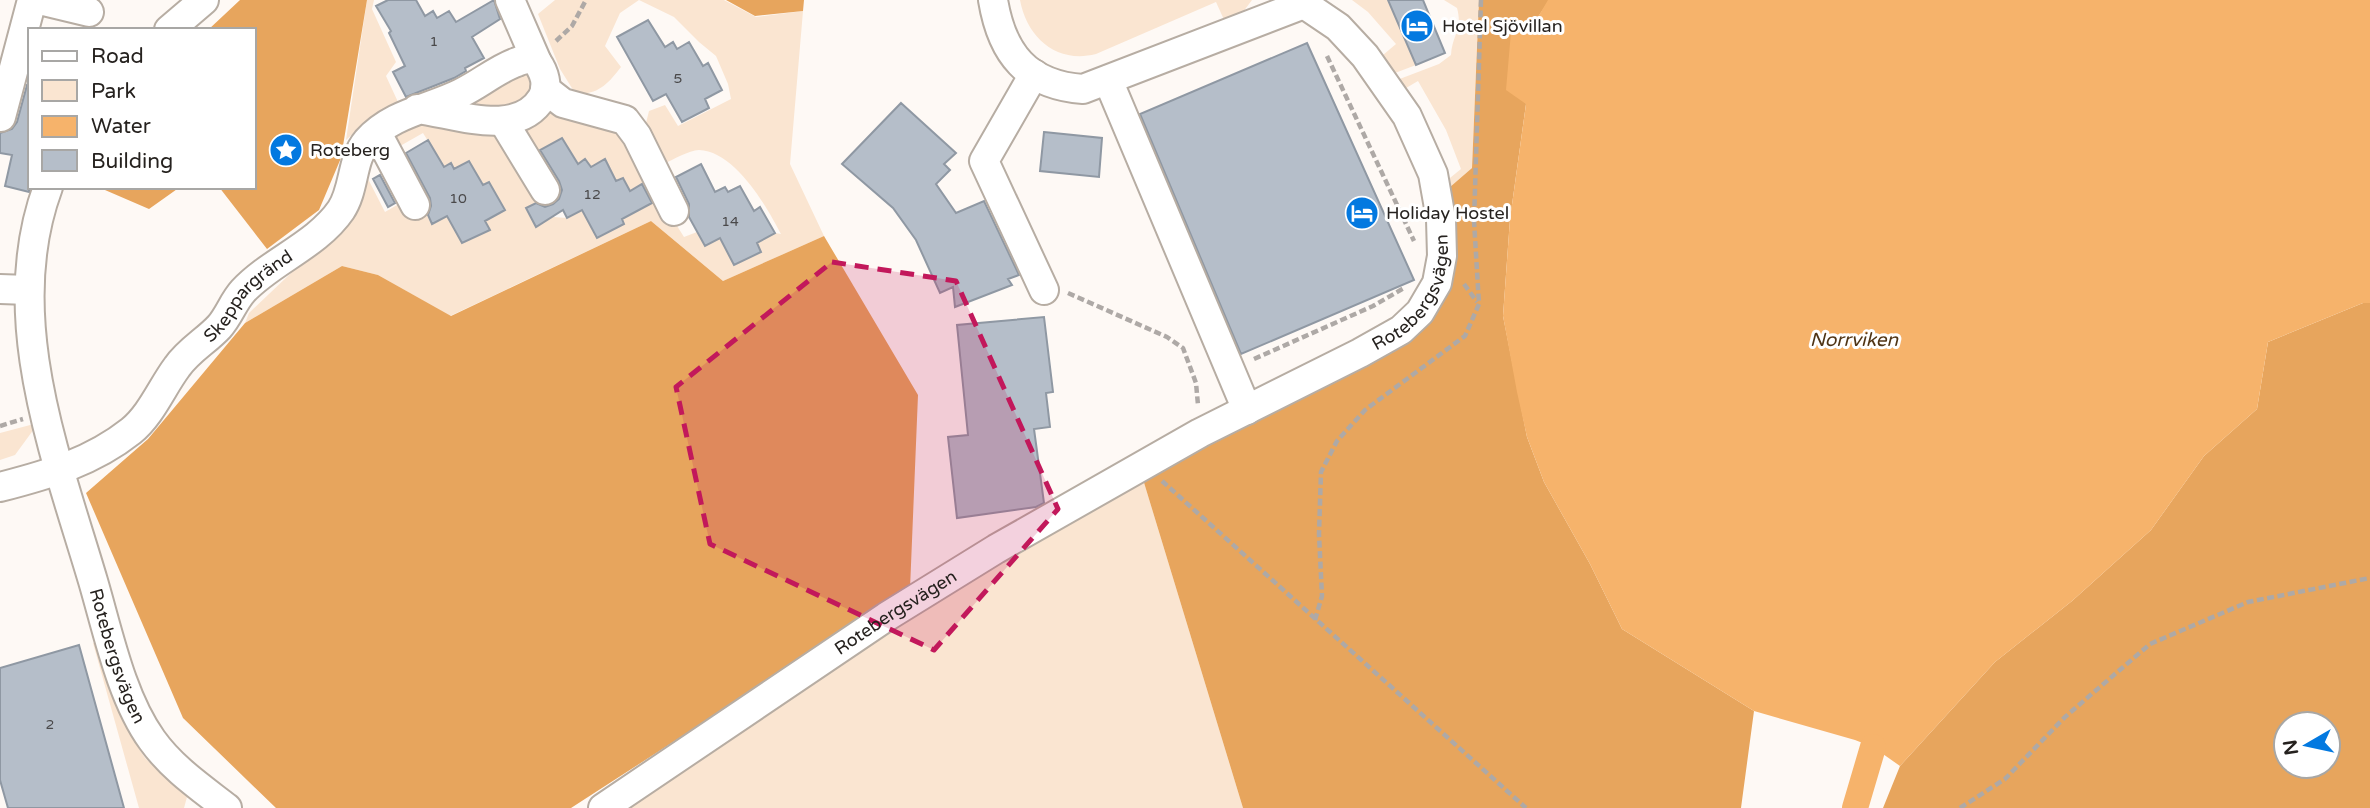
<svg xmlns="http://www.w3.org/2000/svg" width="2370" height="808" font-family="'Varela Round',sans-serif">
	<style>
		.green { fill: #fae5d1 }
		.forest { fill: #e7a55d; fill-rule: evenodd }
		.water { fill: #f6b36b }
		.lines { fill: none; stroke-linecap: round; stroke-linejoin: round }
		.canal { stroke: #f6b36b; stroke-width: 26 }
		.building { fill: #b5bec9; stroke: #8f98a3; stroke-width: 2 }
		.minor-casing { stroke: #b7ada3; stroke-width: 32 }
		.path { stroke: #aea9a6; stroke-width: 4.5; stroke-dasharray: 7 3.5; stroke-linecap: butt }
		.minor { stroke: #fff; stroke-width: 28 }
		.marked { fill: #c2185b; fill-opacity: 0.2; stroke: #c2185b; stroke-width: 5; stroke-dasharray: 14 9; stroke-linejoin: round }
		.labels { text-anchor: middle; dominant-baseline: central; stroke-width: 6; stroke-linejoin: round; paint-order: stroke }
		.number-label { font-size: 14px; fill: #4a494a }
		.poi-label { font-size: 18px; fill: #26221f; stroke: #fff; text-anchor: start }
		.street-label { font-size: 18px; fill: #26221f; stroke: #fff }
		.water-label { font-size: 19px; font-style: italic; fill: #503516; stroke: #fff }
	</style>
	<rect width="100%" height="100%" fill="#fef9f5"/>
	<path class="green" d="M 367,0 L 374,0 L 372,9 L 396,62 L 386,76 L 398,102 L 368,120 L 346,140 Z
		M 555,0 L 724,0 L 756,17 L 803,11 L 790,164 L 824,236 L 723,281 L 651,221 L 450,316 L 378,275 L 342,266 L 245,323 L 249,313 L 330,236 L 366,175 L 385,212 L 404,201 L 415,220 L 427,213 L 433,224 L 447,216 L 463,243 L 489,230 L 485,221 L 505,210 L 489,182 L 483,185 L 469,161 L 454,169 L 450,163 L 444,167 L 423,133 L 393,150 L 388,138 L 418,119 L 499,131 L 543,199 L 527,209 L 537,226 L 553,217 L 567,218 L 582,210 L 597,238 L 624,224 L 620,215 L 638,206 L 623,178 L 616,181 L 605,160 L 591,167 L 585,159 L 578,164 L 562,138 L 531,155 L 520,129 L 542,113 L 560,110 L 620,129 L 650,180 L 636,188 L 647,206 L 660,199 L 684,237 L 697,232 L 705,246 L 720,238 L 734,265 L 761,252 L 757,243 L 775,233 L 781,234 C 767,207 735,151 699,150 C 689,150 673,160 663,164 L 645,127 L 649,111 L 665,105 L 678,126 L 731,99 L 728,84 L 716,56 L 699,42 L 674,17 L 639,0 L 620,13 L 605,46 L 621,67 C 608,84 597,96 575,93 L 560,69 L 538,14 Z
		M 1020,0 L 1252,0 L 1243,12 L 1225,22 L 1216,2 L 1096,54 C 1057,64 1027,38 1020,0 Z
		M 1352,0 L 1388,0 L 1416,65 L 1395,73 L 1383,55 L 1396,44 L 1368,12 Z
		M 1444,0 L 1479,0 L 1472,168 L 1450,187 L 1445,182 L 1461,169 L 1446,130 L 1418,81 L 1401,91 L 1397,80 L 1439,64 L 1451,55 C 1452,35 1463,30 1457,8 Z
		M 528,70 L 539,82 L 517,107 L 471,109 L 468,102 Z
		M 34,424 L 34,429 L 15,455 L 0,460 L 0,433 Z
		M 1142,476 L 1243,808 L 616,808 L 967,582 Z
		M 99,642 L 121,716 L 133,739 L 145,758 L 187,797 L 184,808 L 139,808 L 93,643 Z"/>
	<path class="forest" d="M 240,0 L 367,0 L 341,158 L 319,210 L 267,249 L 219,187 L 254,187 L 254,30 L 208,30 Z
		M 726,0 L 804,0 L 803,11 L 755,16 Z
		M 1479,0 L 1548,0 L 1548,2 L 1538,17 L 1511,32 L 1526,104 L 1510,219 L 1503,316 L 1527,437 L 1544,482 L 1590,564 L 1622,629 L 1754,711 L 1741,808 L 1243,808 L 1142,476 L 1416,332 L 1448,280 L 1450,187 L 1472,168 Z
		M 98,187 L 180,187 L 149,209 Z
		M 651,221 L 723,281 L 824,236 L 918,395 L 910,589 L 571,808 L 276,808 L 183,718 L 86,493 L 148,439 L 245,323 L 342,266 L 378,275 L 451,316 Z
		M 2363,303 L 2370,303 L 2370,808 L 1883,808 L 1900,766 L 1995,662 L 2072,601 L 2151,530 L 2204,456 L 2257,409 L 2268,342 ZM 2286,724 L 2328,724 L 2328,766 L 2286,766 Z"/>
	<path class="water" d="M 1548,0 L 2370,0 L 2370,303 L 2363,303 L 2268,342 L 2257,409 L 2204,456 L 2151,530 L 2072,601 L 1995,662 L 1900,766 L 1873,747 L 1855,740 L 1754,711 L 1622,629 L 1590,564 L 1544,482 L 1527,437 L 1517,392 L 1503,316 L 1510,219 L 1526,104 L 1506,90 L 1511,32 L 1538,17 Z"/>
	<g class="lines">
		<path class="canal" d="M 1855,808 L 1873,747"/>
	</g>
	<path class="building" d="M 388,0 L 416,0 L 425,16 L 433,11 L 437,18 L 449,11 L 456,22 L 494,0 L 500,19 L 472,37 L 484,58 L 465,68 L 466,71 L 454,78 L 406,97 L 393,72 L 405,66 L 389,33 L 391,31 L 376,6 Z
		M 1388,0 L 1423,0 L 1445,53 L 1416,65 Z
		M 648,20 L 665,47 L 673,42 L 677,49 L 689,42 L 703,66 L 708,63 L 722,90 L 705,99 L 709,108 L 682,122 L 666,94 L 653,101 L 617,37 Z
		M 1307,43 L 1414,280 L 1241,354 L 1140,114 Z
		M 27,85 L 30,86 L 29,192 L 5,186 L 12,155 L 0,153 L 0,133 L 12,129 L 17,122 Z
		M 901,103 L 956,153 L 944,164 L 950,170 L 936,184 L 956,213 L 984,201 L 1019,275 L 1008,279 L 1012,285 L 955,307 L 953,287 L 940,293 L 916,240 L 893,208 L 842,164 Z
		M 1044,132 L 1102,138 L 1099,177 L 1040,171 Z
		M 562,138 L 578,164 L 585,159 L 591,167 L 605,159 L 616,181 L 623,178 L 630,191 L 642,184 L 652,203 L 622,219 L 624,224 L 597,238 L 582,210 L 567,218 L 563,210 L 536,227 L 526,208 L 536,203 L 545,207 L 553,204 L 559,199 L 562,190 L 559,181 L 540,150 Z
		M 428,140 L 444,167 L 451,163 L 454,169 L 469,161 L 483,185 L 489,182 L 505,210 L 485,221 L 490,230 L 462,243 L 447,216 L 432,224 L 428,215 L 431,206 L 430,198 L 406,153 Z
		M 701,164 L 715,192 L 725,187 L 728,192 L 740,186 L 754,211 L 760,207 L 775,233 L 757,243 L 761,252 L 734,265 L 720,238 L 705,246 L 689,217 L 689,204 L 676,177 Z
		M 380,175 L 395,203 L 388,207 L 373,179 Z
		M 1044,317 L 1053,392 L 1046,393 L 1050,427 L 1034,429 L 1044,503 L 1036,507 L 957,518 L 948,437 L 968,435 L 957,325 Z
		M 79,645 L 124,808 L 8,808 L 0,780 L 0,668 Z"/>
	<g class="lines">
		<defs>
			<g id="minor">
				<path d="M 39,0 L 89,12"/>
				<path d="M 510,0 L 537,62"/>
				<path d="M 993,0 C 1002,54 1027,85 1083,89 L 1304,4"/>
				<path d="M 169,30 L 204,0"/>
				<path d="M 1034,74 L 984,161 L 1044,290"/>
				<path d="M 1108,80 L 1247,410"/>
				<path d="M 545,89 L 563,103 L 625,120 L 637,136 L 674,211"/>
				<path d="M 1,117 L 32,0"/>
				<path d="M 503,121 L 545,190"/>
				<path d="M 377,133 L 415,205"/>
				<path id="s1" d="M 48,187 C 0,316 56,456 93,581 C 108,632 121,697 152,740 C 172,768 200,787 227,808"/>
				<path d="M 0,289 L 28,290"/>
				<path id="s2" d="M 0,487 C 47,475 92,462 131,431 C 151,415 162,387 177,367 C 189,350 206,341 219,327 C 229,316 233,302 243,291 C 271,261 317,245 341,210 C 355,189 351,160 367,141 C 392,113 429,109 461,93 C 480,84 497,69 517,62 C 524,59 530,58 537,62 C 544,72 549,86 542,98 C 517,139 454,113 417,109"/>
				<path id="s3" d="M 603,808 L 886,617 L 996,549 L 1200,433 L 1360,353 L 1401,330 L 1420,312 L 1437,283 L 1442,256 L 1441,219 L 1433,174 L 1407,116 L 1365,56 L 1338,27 L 1298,0"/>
			</g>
		</defs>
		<use href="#minor" class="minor-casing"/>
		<path class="path" d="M 556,41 L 572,26 L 586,0
			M 1327,56 L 1414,241
			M 1464,284 L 1477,302
			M 1068,293 L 1167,337 L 1183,348 L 1196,383 L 1198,405
			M 1254,359 L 1373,306 L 1404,288
			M 0,426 L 23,419
			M 1162,481 L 1526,808
			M 1315,620 L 1322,596 L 1319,534 L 1321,472 L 1337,441 L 1365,410 L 1465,336 L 1479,304 L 1474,221 L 1481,0
			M 1960,808 L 2005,779 L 2065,717 L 2150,644 L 2248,602 L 2370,578"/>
		<use href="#minor" class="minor"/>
	</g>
	<path class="marked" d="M 832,262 L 956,281 L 1058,509 L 934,650 L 710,544 L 676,387 Z"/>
	<defs>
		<symbol id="hotel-disc" viewBox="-11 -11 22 22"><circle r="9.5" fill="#0379e0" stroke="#fff"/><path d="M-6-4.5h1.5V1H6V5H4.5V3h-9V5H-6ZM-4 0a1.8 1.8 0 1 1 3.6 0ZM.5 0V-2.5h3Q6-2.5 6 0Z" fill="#fff"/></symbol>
		<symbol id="sight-disc" viewBox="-11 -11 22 22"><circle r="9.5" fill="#0379e0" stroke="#fff"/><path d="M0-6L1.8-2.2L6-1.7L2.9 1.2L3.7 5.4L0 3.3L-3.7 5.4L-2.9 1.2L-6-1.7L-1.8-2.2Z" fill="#fff"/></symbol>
	</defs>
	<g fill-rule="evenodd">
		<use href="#hotel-disc" x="1398" y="7" width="38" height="38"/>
		<use href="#sight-disc" x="267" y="131" width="38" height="38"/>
		<use href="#hotel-disc" x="1343" y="194" width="38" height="38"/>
	</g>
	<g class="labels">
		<g class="number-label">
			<text x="434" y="41">1</text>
			<text x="678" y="78">5</text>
			<text x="592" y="194">12</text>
			<text x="458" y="198">10</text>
			<text x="730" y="221">14</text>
			<text x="50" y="724">2</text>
		</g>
		<g class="poi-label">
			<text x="1442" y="26">Hotel Sjövillan</text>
			<text x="310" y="150">Roteberg</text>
			<text x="1386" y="213">Holiday Hostel</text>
		</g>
		<g class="street-label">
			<text stroke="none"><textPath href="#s3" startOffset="970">Rotebergsvägen</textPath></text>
			<text stroke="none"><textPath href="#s2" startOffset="324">Skeppargränd</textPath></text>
			<text stroke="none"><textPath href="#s3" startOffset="352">Rotebergsvägen</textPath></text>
			<text stroke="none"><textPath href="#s1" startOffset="483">Rotebergsvägen</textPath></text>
		</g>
		<g class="water-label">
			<text x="1854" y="340">Norrviken</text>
		</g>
	</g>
	<rect x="28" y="28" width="228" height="161" fill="#ffffff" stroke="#a8a7a5" stroke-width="2"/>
	<rect x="42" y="51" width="35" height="10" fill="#ffffff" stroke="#a8a7a5" stroke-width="2"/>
	<text x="91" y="63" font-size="21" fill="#26221f">Road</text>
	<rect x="42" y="80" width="35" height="21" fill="#fae5d1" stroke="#a8a7a5" stroke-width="2"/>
	<text x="91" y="98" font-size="21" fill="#26221f">Park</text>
	<rect x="42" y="116" width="35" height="21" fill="#f6b36b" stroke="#a8a7a5" stroke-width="2"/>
	<text x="91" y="133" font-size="21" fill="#26221f">Water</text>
	<rect x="42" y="150" width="35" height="21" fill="#b5bec9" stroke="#a8a7a5" stroke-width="2"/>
	<text x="91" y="168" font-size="21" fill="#26221f">Building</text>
	<g transform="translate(2307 745) rotate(261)"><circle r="33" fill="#ffffff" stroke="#a8a7a5" stroke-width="2"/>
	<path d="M0-5L12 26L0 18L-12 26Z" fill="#0379e0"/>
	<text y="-10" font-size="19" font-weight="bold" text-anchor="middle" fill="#26221f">N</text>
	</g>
</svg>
